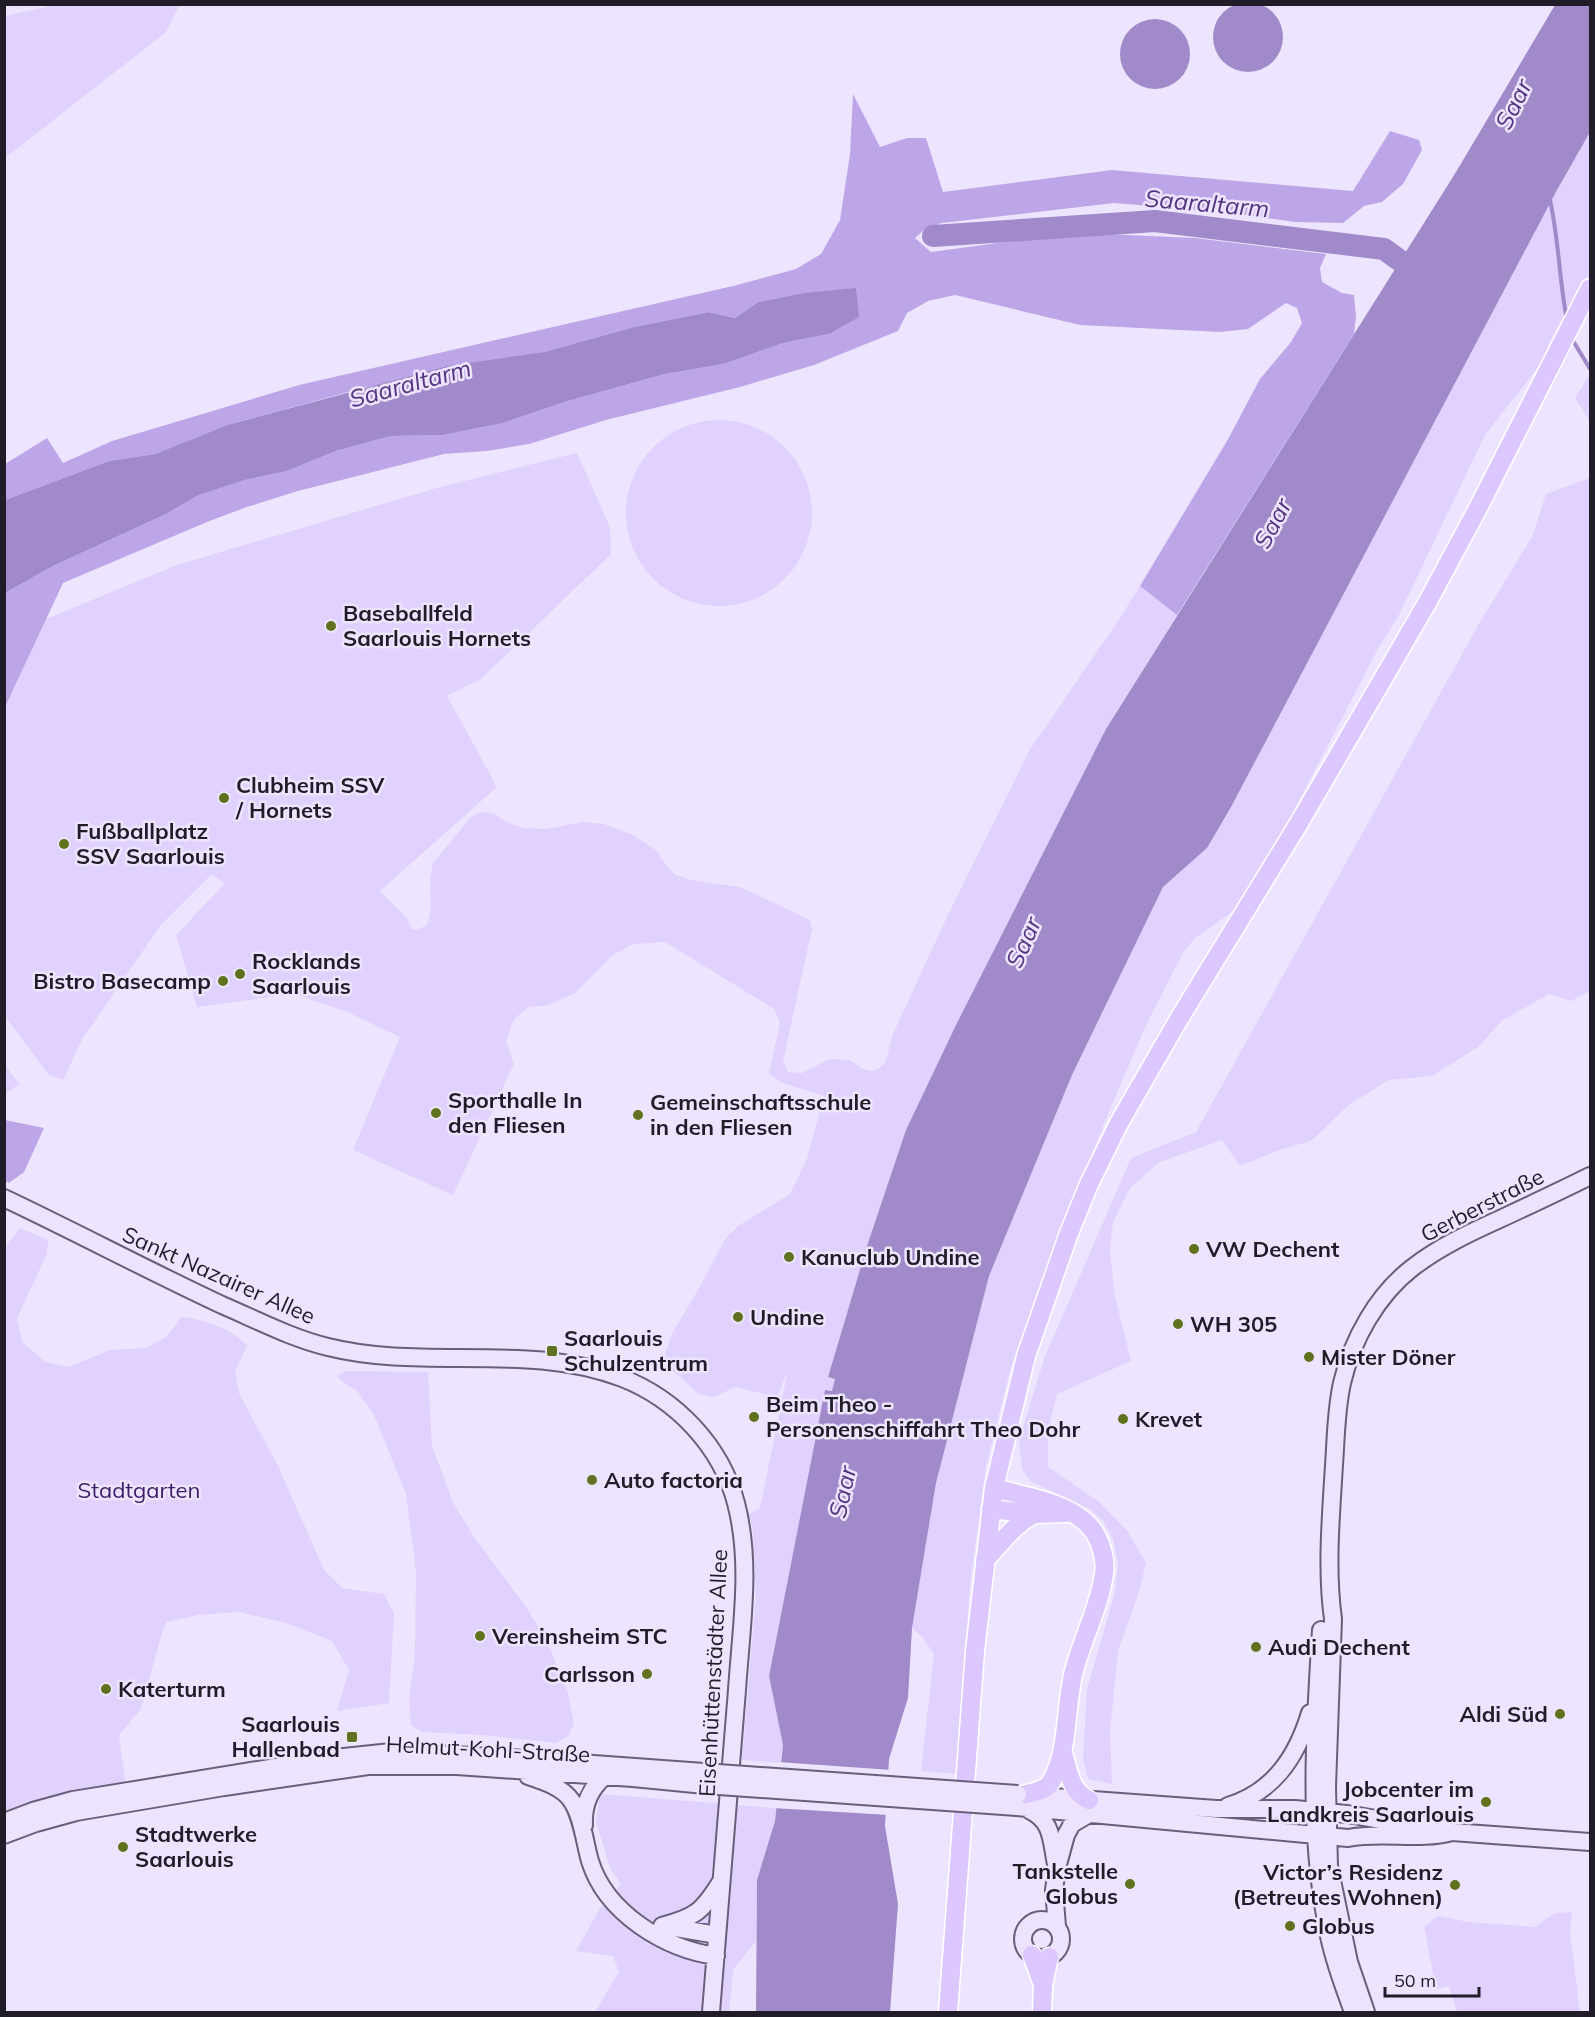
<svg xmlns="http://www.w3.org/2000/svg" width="1595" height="2017" font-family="Mulish,sans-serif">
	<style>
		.green { fill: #e0d1fe }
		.forest { fill: #bda6e7 }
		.water { fill: #a08ac9 }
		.pier { fill: #ede5ff }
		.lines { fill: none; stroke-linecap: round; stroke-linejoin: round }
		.stream { stroke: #a08ac9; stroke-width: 4 }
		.river { stroke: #a08ac9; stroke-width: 22 }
		.secondary-casing { stroke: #695f7b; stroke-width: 20 }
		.primary-casing { stroke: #fff; stroke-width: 21 }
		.secondary { stroke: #ede3fe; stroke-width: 16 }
		.primary { stroke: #dcc8fe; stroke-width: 18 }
		.secondary-bridge-casing { stroke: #695f7b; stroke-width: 20; stroke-linecap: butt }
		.secondary-bridge { stroke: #ede3fe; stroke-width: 16 }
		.poi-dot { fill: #61721f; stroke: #ede5ff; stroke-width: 2 }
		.labels { text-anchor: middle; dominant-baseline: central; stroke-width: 5; stroke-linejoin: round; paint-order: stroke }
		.poi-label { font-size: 22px; font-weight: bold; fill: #201c28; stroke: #ede5ff; text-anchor: start }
		.street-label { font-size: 22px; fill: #201c28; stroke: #ede5ff }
		.park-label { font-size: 22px; fill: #3d1c66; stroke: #ede5ff }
		.water-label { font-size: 24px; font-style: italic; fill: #553581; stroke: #ede5ff }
	</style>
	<rect width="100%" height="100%" fill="#ede5ff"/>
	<path class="green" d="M 59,4 L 180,5 L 165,33 L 5,158 L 5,16 Z
		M 1590,132 L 1590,275 L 1583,291 L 1578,290 L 1547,347 L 1547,356 L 1485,435 L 1398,617 L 1379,647 L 1294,810 L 1264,876 L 1242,905 L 1195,938 L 1183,953 L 1147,1023 L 1105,1121 L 1011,1367 L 986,1466 L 970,1585 L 956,1774 L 921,1771 L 934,1654 L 922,1637 L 912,1628 L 936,1483 L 989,1276 L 1072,1075 L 1163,887 L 1207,848 L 1557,190 Z
		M 1590,374 L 1590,422 L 1575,398 Z
		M626 513a93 93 0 1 1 186 0a93 93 0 1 1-186 0Z
		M 577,453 L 610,527 L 611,554 L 481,679 L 447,696 L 497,787 L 380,891 L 406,917 L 412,929 L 417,930 L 427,925 L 431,909 L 430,879 L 433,863 L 471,817 L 482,812 L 495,814 L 508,823 L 524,828 L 546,829 L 584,822 L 604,824 L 633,835 L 656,850 L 666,865 L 676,875 L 690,880 L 740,887 L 810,920 L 812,929 L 783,1061 L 788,1072 L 802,1073 L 829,1059 L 849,1060 L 863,1069 L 873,1071 L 879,1069 L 885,1063 L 893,1034 L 947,917 L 1029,751 L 1120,618 L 1140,586 L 1177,615 L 1106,729 L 867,1246 L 828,1376 L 835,1379 L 833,1391 L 825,1390 L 769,1676 L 783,1745 L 781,1763 L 742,1760 L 756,1594 L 753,1530 L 749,1514 L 760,1508 L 788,1370 L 777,1397 L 735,1387 L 719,1395 L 712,1397 L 699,1394 L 668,1366 L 665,1353 L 673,1332 L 701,1285 L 725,1239 L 738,1226 L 790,1194 L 807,1159 L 824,1096 L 783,1083 L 769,1074 L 780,1023 L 774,1009 L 665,942 L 634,944 L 613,955 L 575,993 L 549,1005 L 529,1007 L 514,1019 L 506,1041 L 514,1064 L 453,1195 L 353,1150 L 400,1037 L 345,1011 L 293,994 L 197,1007 L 176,935 L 225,883 L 212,874 L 160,926 L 83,1038 L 63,1080 L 48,1074 L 5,1016 L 5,707 L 46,619 L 177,565 L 433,489 Z
		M 1590,478 L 1590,991 L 1571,1001 L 1549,994 L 1503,1020 L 1478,1047 L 1432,1076 L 1389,1080 L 1350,1104 L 1311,1141 L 1282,1149 L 1240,1166 L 1222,1140 L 1160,1162 L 1130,1188 L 1113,1222 L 1110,1249 L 1114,1292 L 1131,1361 L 1057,1394 L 1048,1431 L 1048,1467 L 1098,1501 L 1128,1532 L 1146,1563 L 1139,1592 L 1118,1651 L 1110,1731 L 1112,1784 L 1088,1779 L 1083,1758 L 1087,1689 L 1115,1592 L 1118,1563 L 1113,1539 L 1104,1522 L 1090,1509 L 1030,1481 L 1022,1469 L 1019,1441 L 1044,1359 L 1131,1158 L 1196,1132 L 1480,622 L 1532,537 L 1546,494 Z
		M 4,1063 L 19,1084 L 5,1094 L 4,1094 Z
		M 20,1228 L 48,1240 L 47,1254 L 17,1318 L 22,1341 L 45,1362 L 69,1367 L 110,1350 L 146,1348 L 166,1337 L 182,1317 C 206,1320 231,1328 247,1346 L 235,1371 L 239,1393 L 279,1468 L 324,1570 L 342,1588 L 384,1594 L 394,1613 L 389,1703 L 337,1711 L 349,1670 L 332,1641 L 286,1623 L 239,1612 L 197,1615 L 167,1622 L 163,1629 L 141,1709 L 119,1735 L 126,1784 L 5,1814 L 4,1250 Z
		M 347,1371 L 428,1372 L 432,1446 L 453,1502 L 474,1537 L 524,1604 L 545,1637 L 568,1692 L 574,1724 L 568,1736 L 556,1743 L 482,1735 L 422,1732 L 411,1725 L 409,1701 L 415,1652 L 416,1571 L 406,1494 L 374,1415 L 358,1392 L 339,1379 L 338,1375 Z
		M 600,1794 L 776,1808 L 775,1821 L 757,1880 L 756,1941 L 733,1970 L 729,2012 L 595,2012 L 619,1972 L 613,1956 L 576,1951 L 600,1908 L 621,1884 L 610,1868 L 596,1821 Z
		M 1572,1912 L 1570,1931 L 1580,2012 L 1457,2012 L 1449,1986 L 1436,1989 L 1424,1927 L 1438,1916 L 1469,1922 L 1535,1927 L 1555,1913 Z"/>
	<path class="forest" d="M 853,94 L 880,147 L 907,138 L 926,138 L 943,192 L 1112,170 L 1353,191 L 1390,131 L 1419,140 L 1422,150 L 1403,184 L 1382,202 L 1364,206 L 1343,223 L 1295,222 L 1224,212 L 1114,203 L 942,223 L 925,229 L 915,238 L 931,252 L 1042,237 L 1103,234 L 1195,238 L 1326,254 L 1320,268 L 1322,282 L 1342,293 L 1354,295 L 1356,317 L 1354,334 L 1177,615 L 1140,586 L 1227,441 L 1260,379 L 1291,342 L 1302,323 L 1297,308 L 1286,303 L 1248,329 L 1220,332 L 1080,325 L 955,295 L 928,301 L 907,313 L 898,331 L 814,365 L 740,387 L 606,420 L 529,444 L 487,451 L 444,454 L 298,491 L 247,507 L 207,522 L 63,583 L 5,707 L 5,593 L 53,566 L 166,514 L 199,495 L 245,480 L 287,471 L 336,451 L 391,436 L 443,435 L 503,423 L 568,401 L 665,374 L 724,364 L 783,343 L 829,334 L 856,289 L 803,293 L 758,302 L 735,318 L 709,312 L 634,327 L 544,352 L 359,389 L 227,425 L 155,454 L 109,461 L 5,500 L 5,464 L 47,438 L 63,463 L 112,441 L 299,385 L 733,286 L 796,269 L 821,254 L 840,220 L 850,154 Z
		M 5,1120 L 44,1128 L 24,1172 L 9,1183 L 5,1181 Z"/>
	<path class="water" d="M1213 37a35 35 0 1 1 70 0a35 35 0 1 1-70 0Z
		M 1555,5 L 1590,5 L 1590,132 L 1557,190 L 1231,807 L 1207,848 L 1163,887 L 1072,1075 L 989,1276 L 936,1483 L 912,1628 L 908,1698 L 889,1759 L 885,1826 L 898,1904 L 890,2012 L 756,2012 L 757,1880 L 775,1821 L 783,1745 L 769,1676 L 825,1390 L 832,1391 L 835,1379 L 828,1377 L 867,1246 L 906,1130 L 957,1023 L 1106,729 L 1456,172 Z
		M1120 54a35 35 0 1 1 70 0a35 35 0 1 1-70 0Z
		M 856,288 L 859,317 L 829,334 L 783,343 L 724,364 L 665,374 L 568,401 L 503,423 L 443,435 L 391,436 L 336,451 L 287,471 L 245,480 L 199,495 L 166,514 L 53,566 L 5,593 L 5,500 L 109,461 L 155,454 L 227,425 L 448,366 L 544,352 L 634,327 L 709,312 L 735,318 L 758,302 L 803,293 Z"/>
	<path class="pier" d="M 778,1762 L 892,1770 L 889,1815 L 773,1808 Z"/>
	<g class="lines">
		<path class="stream" d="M 1550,200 C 1559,240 1559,280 1567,320
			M 1572,339 L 1590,369"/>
		<path class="river" d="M 933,236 L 1155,221 L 1384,249 L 1424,278"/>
		<defs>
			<path id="secondary" d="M 4,1198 C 78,1233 149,1271 222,1305 C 257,1320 291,1338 328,1347 C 424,1371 527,1342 622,1378 C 676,1399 721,1446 736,1503 C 752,1564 741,1628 737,1690 C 729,1798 720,1905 711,2012
				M 1321,1630 C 1315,1726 1308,1825 1326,1921 C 1331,1952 1342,1982 1353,2012
				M 528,1776 C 543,1781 562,1787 571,1800 C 582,1815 585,1844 590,1861 C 606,1913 665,1949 716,1956
				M 1025,1795 L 1216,1809 L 1295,1809 L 1347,1814 L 1405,1824 L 1436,1825 L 1452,1832 L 1590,1842
				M 1228,1806 C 1274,1792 1297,1756 1310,1713
				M 1017,1807 L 1348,1838 C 1382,1831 1419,1841 1452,1832
				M 1029,1810 C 1053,1821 1051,1841 1056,1864
				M 4,1822 L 33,1811 L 73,1800 L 325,1759 L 391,1752 L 496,1757 L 704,1772
				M 584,1825 C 583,1806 590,1789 604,1777
				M 4,1835 L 36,1823 L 76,1812 L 224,1787 L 368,1766 L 457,1766 L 633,1778 L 705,1785
				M1023 1939a19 19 0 1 1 38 0a19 19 0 1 1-38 0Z
				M 662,1926 C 695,1917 702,1912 720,1883
				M 1057,1926 L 1054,1890 L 1057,1868 L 1066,1835 L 1072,1824 L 1089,1814
				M 670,1927 L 717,1935
				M 1366,2012 L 1349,1962 L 1329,1866 L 1327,1787 L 1333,1619 C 1326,1569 1331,1515 1334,1465 C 1336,1437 1336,1410 1342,1383 C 1352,1340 1377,1295 1412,1268 C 1439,1247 1469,1233 1500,1219 C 1530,1205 1560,1191 1590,1176"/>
			<path id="primary" d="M 994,1488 C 1027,1497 1077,1503 1096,1535 C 1102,1546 1106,1562 1104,1574 C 1099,1609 1081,1641 1073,1675 C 1065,1710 1069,1750 1051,1782 C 1046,1791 1033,1792 1023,1795
				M 991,1509 L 1035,1514 L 1067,1513
				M 985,1560 C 1002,1543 1013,1524 1035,1514
				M 1063,1753 C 1069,1772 1070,1791 1089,1800
				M 1032,1955 L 1043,1985
				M 948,2012 L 975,1651 L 994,1488 L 1026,1356 L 1069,1233 L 1089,1184 L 1119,1123 L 1179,1019 L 1299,823 L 1427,603 L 1477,510 L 1590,288
				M 1042,2012 L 1043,1985 L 1049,1957"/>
		</defs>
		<use href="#secondary" class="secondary-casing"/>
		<use href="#primary" class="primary-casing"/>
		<use href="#secondary" class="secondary"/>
		<use href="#primary" class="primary"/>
		<defs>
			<path id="secondary-bridge" d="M 704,1772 L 1018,1794
				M 705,1785 L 1017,1807"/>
		</defs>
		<use href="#secondary-bridge" class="secondary-bridge-casing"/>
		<use href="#secondary-bridge" class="secondary-bridge"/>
	</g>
	<g class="poi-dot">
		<circle cx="331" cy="626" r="6"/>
		<circle cx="224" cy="798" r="6"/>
		<circle cx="64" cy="844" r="6"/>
		<circle cx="240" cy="974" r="6"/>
		<circle cx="223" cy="981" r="6"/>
		<circle cx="436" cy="1113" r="6"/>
		<circle cx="638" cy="1115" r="6"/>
		<circle cx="1194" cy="1249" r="6"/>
		<circle cx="789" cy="1257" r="6"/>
		<circle cx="738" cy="1317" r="6"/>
		<circle cx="1178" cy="1324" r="6"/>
		<rect x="546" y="1345" width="12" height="12" rx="3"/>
		<circle cx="1309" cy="1357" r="6"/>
		<circle cx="754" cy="1417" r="6"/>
		<circle cx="1123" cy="1419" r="6"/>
		<circle cx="592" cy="1480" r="6"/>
		<circle cx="480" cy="1636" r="6"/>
		<circle cx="1256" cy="1647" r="6"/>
		<circle cx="647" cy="1674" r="6"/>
		<circle cx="106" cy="1689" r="6"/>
		<circle cx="1560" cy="1714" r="6"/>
		<rect x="346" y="1731" width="12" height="12" rx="3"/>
		<circle cx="1486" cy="1802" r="6"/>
		<circle cx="123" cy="1847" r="6"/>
		<circle cx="1130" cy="1884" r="6"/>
		<circle cx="1455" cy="1885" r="6"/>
		<circle cx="1290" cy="1926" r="6"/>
	</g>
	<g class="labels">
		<g class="poi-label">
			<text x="343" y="613">Baseballfeld<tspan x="343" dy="25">Saarlouis Hornets</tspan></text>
			<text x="236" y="785">Clubheim SSV<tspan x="236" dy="25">/ Hornets</tspan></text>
			<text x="76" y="831">Fußballplatz<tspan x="76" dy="25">SSV Saarlouis</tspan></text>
			<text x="252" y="961">Rocklands<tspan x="252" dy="25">Saarlouis</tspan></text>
			<text x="211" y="981" text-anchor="end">Bistro Basecamp</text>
			<text x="448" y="1100">Sporthalle In<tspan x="448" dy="25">den Fliesen</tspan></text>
			<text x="650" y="1102">Gemeinschaftsschule<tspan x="650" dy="25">in den Fliesen</tspan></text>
			<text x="1206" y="1249">VW Dechent</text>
			<text x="801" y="1257">Kanuclub Undine</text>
			<text x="750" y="1317">Undine</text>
			<text x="1190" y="1324">WH 305</text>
			<text x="564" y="1338">Saarlouis<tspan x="564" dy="25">Schulzentrum</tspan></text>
			<text x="1321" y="1357">Mister Döner</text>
			<text x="766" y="1404">Beim Theo -<tspan x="766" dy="25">Personenschiffahrt Theo Dohr</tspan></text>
			<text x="1135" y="1419">Krevet</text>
			<text x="604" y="1480">Auto factoria</text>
			<text x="492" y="1636">Vereinsheim STC</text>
			<text x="1268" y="1647">Audi Dechent</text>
			<text x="635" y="1674" text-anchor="end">Carlsson</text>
			<text x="118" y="1689">Katerturm</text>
			<text x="1548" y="1714" text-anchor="end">Aldi Süd</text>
			<text x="340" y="1724" text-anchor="end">Saarlouis<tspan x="340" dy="25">Hallenbad</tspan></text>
			<text x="1474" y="1789" text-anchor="end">Jobcenter im<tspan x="1474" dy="25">Landkreis Saarlouis</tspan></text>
			<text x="135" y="1834">Stadtwerke<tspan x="135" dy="25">Saarlouis</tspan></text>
			<text x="1118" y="1871" text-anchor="end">Tankstelle<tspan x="1118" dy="25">Globus</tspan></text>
			<text x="1443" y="1872" text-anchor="end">Victor’s Residenz<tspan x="1443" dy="25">(Betreutes Wohnen)</tspan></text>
			<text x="1302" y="1926">Globus</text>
		</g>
		<g class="street-label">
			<text transform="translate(1482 1205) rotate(-27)">Gerberstraße</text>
			<text transform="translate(219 1275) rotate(24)">Sankt Nazairer Allee</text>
			<text transform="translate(713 1673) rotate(-87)">Eisenhüttenstädter Allee</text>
			<text transform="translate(488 1749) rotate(3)">Helmut-Kohl-Straße</text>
		</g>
		<g class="park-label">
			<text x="139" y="1490">Stadtgarten</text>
		</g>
		<g class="water-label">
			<text transform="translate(1513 104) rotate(-64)">Saar</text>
			<text transform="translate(1207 203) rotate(5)">Saaraltarm</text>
			<text transform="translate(410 383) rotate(-15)">Saaraltarm</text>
			<text transform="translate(1272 523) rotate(-62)">Saar</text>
			<text transform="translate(1023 942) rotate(-66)">Saar</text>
			<text transform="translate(842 1492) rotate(-78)">Saar</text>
		</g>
	</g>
	<rect width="1595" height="2017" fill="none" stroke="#201c28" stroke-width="12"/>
	<path d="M1385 1987v9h94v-9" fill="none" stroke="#201c28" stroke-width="3"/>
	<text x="1394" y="1987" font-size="18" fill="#201c28" stroke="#ede5ff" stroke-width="4.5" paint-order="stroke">50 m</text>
</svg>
